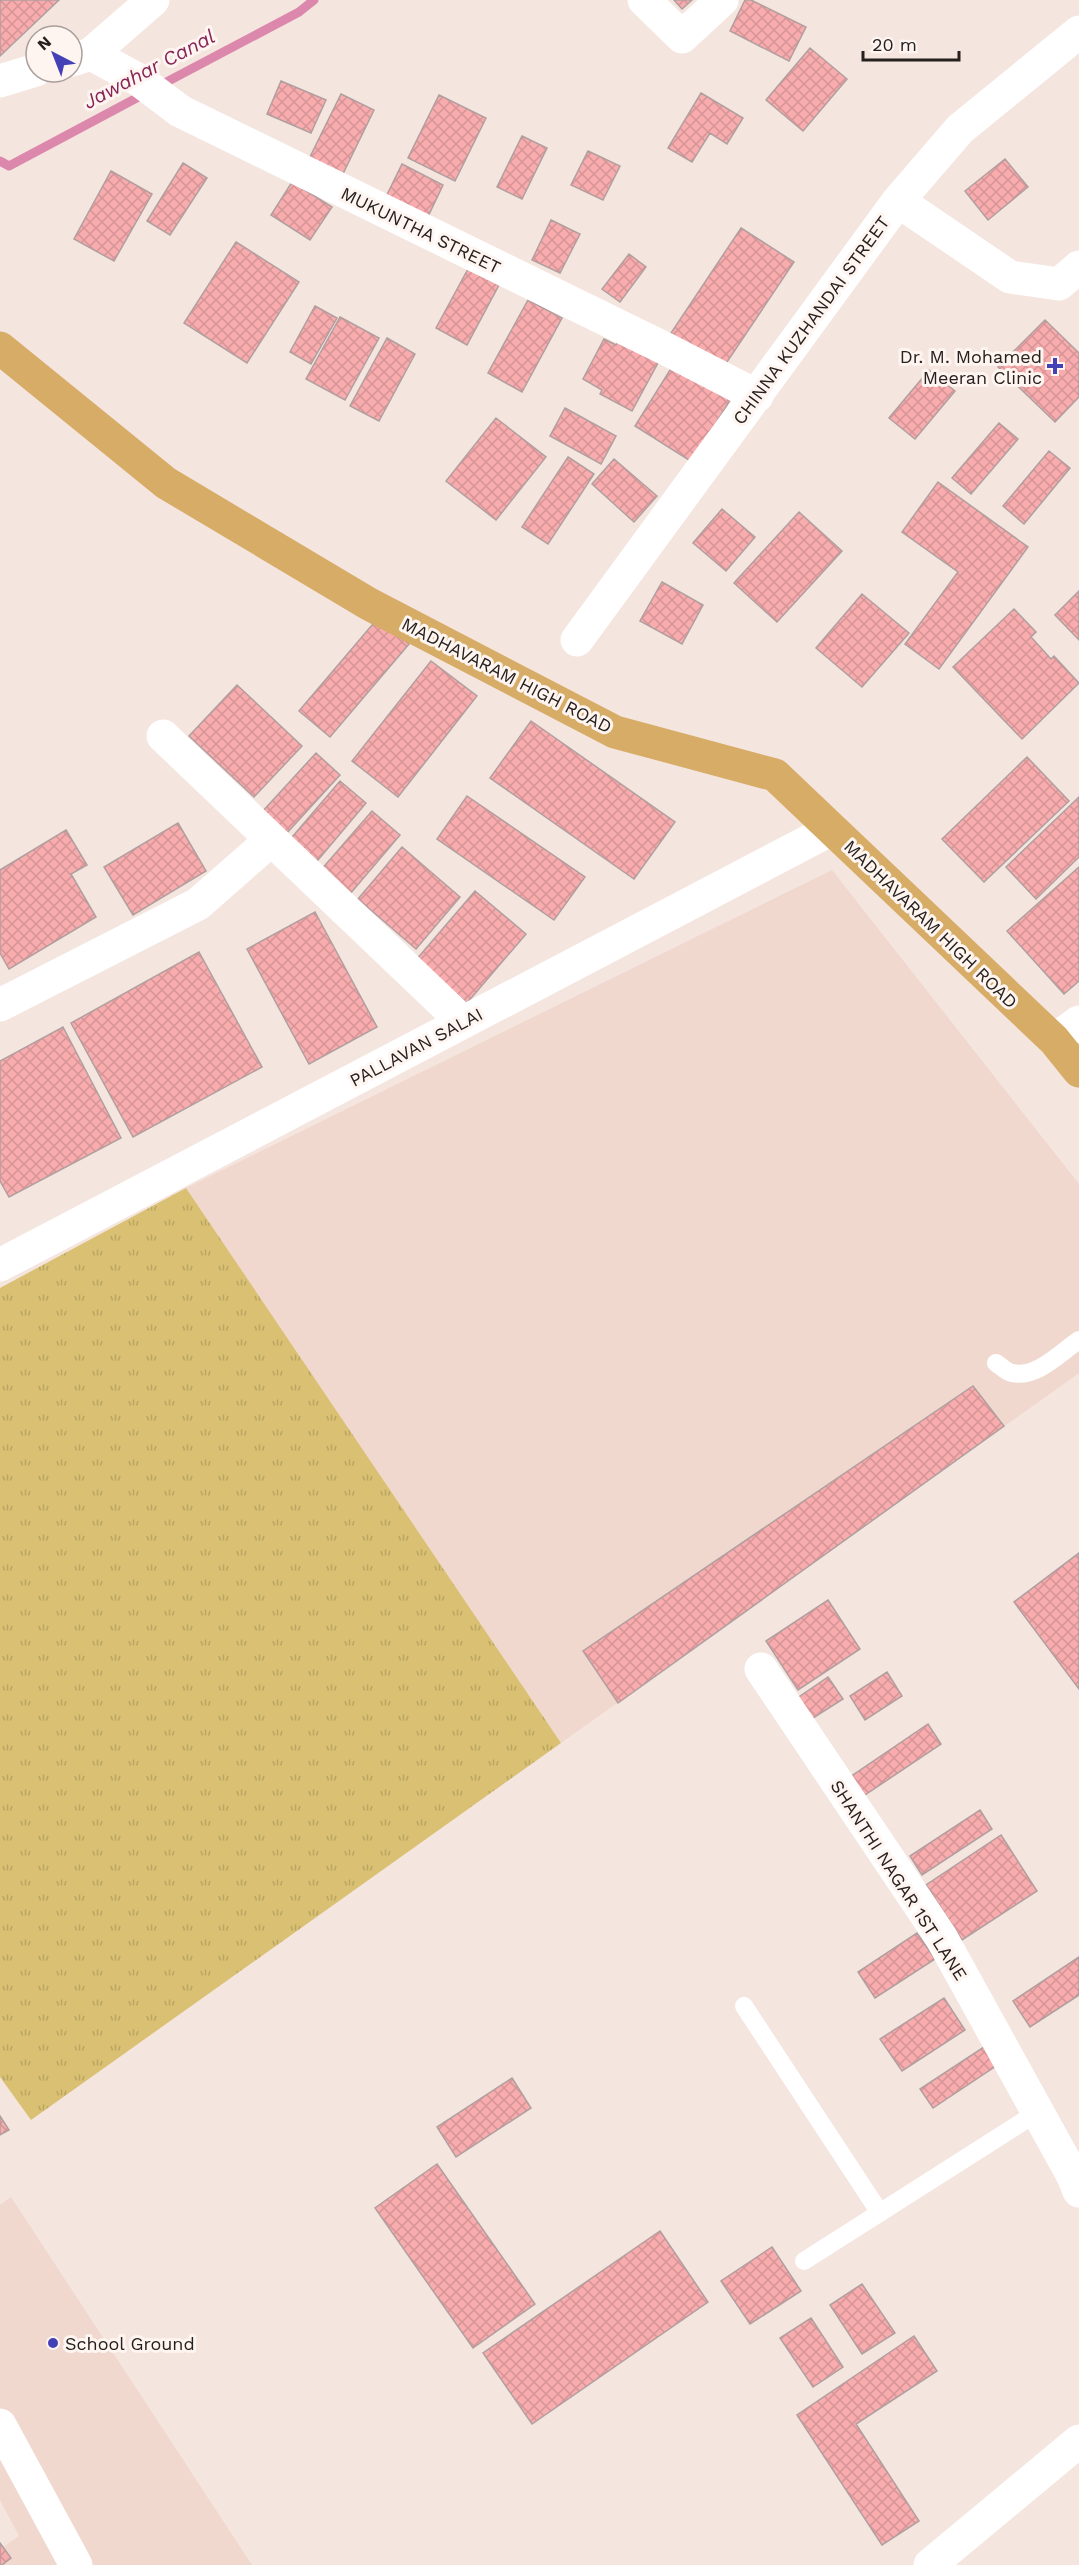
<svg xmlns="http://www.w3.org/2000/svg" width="1079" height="2565" font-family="'Work Sans',sans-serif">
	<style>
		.built { fill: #f0d8cf }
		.park { fill: url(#park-tufts) }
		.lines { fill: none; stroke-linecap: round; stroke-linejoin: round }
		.stream { stroke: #dc87ac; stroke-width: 9 }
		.building { fill: url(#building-cross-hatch); stroke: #b09f9f; stroke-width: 1.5 }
		.service { stroke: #fff; stroke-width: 18 }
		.minor { stroke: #fff; stroke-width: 33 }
		.tertiary { stroke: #fff; stroke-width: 33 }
		.primary { stroke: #d6ac67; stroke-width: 33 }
		.poi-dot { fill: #4441b6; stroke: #fef4f0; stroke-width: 2 }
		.labels { text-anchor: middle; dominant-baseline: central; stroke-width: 6; stroke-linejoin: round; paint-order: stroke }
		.street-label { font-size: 18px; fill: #26201e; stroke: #fef4f0 }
		.poi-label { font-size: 18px; fill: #26201e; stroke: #fef4f0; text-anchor: end }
		.water-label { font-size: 20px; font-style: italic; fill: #862357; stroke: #fef4f0 }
	</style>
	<defs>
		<pattern id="park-tufts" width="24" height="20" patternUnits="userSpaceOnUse" patternTransform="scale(1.5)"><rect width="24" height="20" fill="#d9c072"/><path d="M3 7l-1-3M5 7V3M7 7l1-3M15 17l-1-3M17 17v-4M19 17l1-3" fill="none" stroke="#baa562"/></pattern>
		<pattern id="building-cross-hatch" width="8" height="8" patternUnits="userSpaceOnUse" patternTransform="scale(1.5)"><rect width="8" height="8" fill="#f9acae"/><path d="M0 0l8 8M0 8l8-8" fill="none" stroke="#d59495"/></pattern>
	</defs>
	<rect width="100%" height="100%" fill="#f5e5df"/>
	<path class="built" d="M 832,870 L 1079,1184 L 1079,1373 L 561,1743 L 186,1188 Z
		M 11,2197 L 252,2565 L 0,2565 L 0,2549 L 19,2536 L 0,2500 L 0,2205 Z"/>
	<path class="park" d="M 186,1188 L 561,1743 L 31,2120 L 0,2077 L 0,1288 Z"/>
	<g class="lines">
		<path class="stream" d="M 159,86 L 299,12 L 314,0
			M 0,161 L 9,166 L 146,93"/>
	</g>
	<path class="building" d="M 0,0 L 59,0 L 0,56 Z
		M 674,0 L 692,0 L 682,9 Z
		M 745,0 L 751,0 L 806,27 L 789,61 L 730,31 Z
		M 810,48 L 847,79 L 803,131 L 766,100 Z
		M 281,81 L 326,100 L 311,133 L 267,114 Z
		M 701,93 L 743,118 L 727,144 L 710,133 L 692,162 L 668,148 Z
		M 341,94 L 374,110 L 339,182 L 306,165 Z
		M 439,95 L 486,118 L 455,181 L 408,158 Z
		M 522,136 L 547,148 L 522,199 L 497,187 Z
		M 588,151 L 620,166 L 603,200 L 571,185 Z
		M 1005,159 L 1028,187 L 988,220 L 965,191 Z
		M 183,163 L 207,178 L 170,235 L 147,221 Z
		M 402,164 L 443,185 L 423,227 L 381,207 Z
		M 111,171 L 152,194 L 114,261 L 74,239 Z
		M 292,182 L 332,207 L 310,240 L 271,215 Z
		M 551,220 L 580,234 L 560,273 L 532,260 Z
		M 741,228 L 794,262 L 723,368 L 671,333 Z
		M 236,242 L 299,282 L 247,363 L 184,323 Z
		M 629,254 L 646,267 L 620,302 L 602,289 Z
		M 468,269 L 499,285 L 467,345 L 436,328 Z
		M 528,300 L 562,318 L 522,392 L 488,373 Z
		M 315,306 L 337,318 L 311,364 L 290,352 Z
		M 340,317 L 379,338 L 345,400 L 306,379 Z
		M 1045,320 L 1079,353 L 1079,397 L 1055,422 L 998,367 Z
		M 387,338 L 415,354 L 379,421 L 350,406 Z
		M 604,339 L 616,345 L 619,340 L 659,361 L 632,411 L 600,394 L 602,390 L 583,379 Z
		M 675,362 L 732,397 L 692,462 L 635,426 Z
		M 929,370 L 955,391 L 915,439 L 889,418 Z
		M 565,408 L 616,436 L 601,464 L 550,436 Z
		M 496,418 L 546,457 L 496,520 L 446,481 Z
		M 999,423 L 1018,439 L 971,494 L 952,478 Z
		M 1049,451 L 1070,468 L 1024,524 L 1003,506 Z
		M 568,457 L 594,474 L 548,544 L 522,527 Z
		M 614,459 L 657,496 L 634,522 L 592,484 Z
		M 938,482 L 1028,547 L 939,669 L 905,644 L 958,572 L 902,532 Z
		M 722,509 L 755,537 L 726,571 L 693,543 Z
		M 799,512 L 842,551 L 777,622 L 734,583 Z
		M 662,582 L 703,605 L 682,644 L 640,621 Z
		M 1079,591 L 1079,640 L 1055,615 Z
		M 862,594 L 909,633 L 862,687 L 816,648 Z
		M 1014,609 L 1036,632 L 1031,637 L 1051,659 L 1054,656 L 1079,683 L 1022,739 L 953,667 Z
		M 378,618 L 409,644 L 330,737 L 299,711 Z
		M 431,661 L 477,696 L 398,797 L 352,761 Z
		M 237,685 L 302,746 L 254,797 L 189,736 Z
		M 531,721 L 675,822 L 634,879 L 490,778 Z
		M 316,753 L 340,775 L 286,834 L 262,812 Z
		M 1027,757 L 1069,801 L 984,882 L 942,839 Z
		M 340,781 L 366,803 L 313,866 L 287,843 Z
		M 467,796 L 585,877 L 554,920 L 437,839 Z
		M 1079,797 L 1079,857 L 1036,899 L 1006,867 Z
		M 372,811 L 400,835 L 350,894 L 321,870 Z
		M 178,823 L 206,871 L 133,915 L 104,867 Z
		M 66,830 L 87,865 L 71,874 L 96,917 L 9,969 L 0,953 L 0,870 Z
		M 402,847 L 460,897 L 416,949 L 358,899 Z
		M 1079,867 L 1079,981 L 1064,994 L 1007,931 Z
		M 475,891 L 526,934 L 467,1003 L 416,960 Z
		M 315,912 L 377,1027 L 309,1064 L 247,949 Z
		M 199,952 L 262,1067 L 133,1137 L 71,1023 Z
		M 63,1027 L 121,1138 L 9,1197 L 0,1181 L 0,1061 Z
		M 973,1386 L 1004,1426 L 618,1703 L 583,1651 Z
		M 1079,1553 L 1079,1689 L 1014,1602 Z
		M 828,1600 L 860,1649 L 798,1690 L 766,1641 Z
		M 887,1672 L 902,1696 L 865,1720 L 850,1696 Z
		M 828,1677 L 843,1699 L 810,1720 L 796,1699 Z
		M 928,1724 L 941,1744 L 856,1801 L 844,1781 Z
		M 980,1810 L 992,1829 L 922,1875 L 910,1856 Z
		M 1001,1835 L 1037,1891 L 962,1940 L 926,1885 Z
		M 917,1933 L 935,1959 L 875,1998 L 858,1972 Z
		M 1079,1957 L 1079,1995 L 1030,2027 L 1013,2001 Z
		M 944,1998 L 965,2030 L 902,2071 L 880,2039 Z
		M 993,2041 L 1005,2060 L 933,2108 L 920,2089 Z
		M 512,2078 L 531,2108 L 456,2157 L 437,2127 Z
		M 0,2116 L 9,2130 L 0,2135 Z
		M 437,2164 L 535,2304 L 473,2348 L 375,2208 Z
		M 660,2231 L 708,2302 L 532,2424 L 483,2353 Z
		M 772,2247 L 801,2291 L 750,2324 L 721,2281 Z
		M 862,2284 L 895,2333 L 862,2354 L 830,2305 Z
		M 811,2318 L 843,2367 L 813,2387 L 780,2338 Z
		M 914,2336 L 937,2371 L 856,2424 L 919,2521 L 882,2545 L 797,2415 Z
		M 0,2543 L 11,2558 L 2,2565 L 0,2565 Z"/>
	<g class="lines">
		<path class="service" d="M 996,1363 C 1001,1366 1006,1372 1012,1373 C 1036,1379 1061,1352 1079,1340
			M 744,2006 L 880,2213
			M 804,2261 L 1038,2112"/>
		<path class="minor" d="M 644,0 L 682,37 L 722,0
			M 91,54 L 139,80 L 180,111 L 666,349 L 757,396
			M 72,60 L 91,54 L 153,0
			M 0,81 L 36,70
			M 898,201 L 1010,277 L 1059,284 L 1079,267
			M 577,640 L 898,201 L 960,129 L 1079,32
			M 163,736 L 463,1022
			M 0,1005 L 198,904 L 271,840
			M 1054,1040 L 1079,1022
			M 761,1669 L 941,1937 L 1073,2176 L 1079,2191
			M 0,2425 L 76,2565
			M 930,2565 L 1079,2441"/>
		<path class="tertiary" d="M 0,1265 L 832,829"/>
		<path class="primary" d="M 0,348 L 166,483 L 369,604 L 615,732 L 775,775 L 1054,1040 L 1079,1071"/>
	</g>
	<g class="poi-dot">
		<path d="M1052 357h6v6h6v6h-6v6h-6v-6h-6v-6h6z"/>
		<circle cx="53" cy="2343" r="6"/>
	</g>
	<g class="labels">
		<g class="street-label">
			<text transform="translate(421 230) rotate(26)">MUKUNTHA STREET</text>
			<text transform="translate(811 320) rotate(-54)">CHINNA KUZHANDAI STREET</text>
			<text transform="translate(507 675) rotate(27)">MADHAVARAM HIGH ROAD</text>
			<text transform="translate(931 924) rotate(44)">MADHAVARAM HIGH ROAD</text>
			<text transform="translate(416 1047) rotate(-28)">PALLAVAN SALAI</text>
			<text transform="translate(899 1880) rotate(57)">SHANTHI NAGAR 1ST LANE</text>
		</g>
		<g class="poi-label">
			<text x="1042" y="356">Dr. M. Mohamed<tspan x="1042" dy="21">Meeran Clinic</tspan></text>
			<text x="65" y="2343" text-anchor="start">School Ground</text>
		</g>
		<g class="water-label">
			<text transform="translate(149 69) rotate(-28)">Jawahar Canal</text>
		</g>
	</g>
	<g transform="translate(54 54) rotate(318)"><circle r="28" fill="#fef4f0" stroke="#a89f9c" stroke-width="1.5"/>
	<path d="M0-4.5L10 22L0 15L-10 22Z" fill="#4441b6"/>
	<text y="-9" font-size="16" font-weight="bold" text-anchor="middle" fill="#26201e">N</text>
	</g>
	<path d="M863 51v9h96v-9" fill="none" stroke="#26201e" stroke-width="3"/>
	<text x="872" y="51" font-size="18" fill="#26201e" stroke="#fef4f0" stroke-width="4.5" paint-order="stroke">20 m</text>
</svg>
